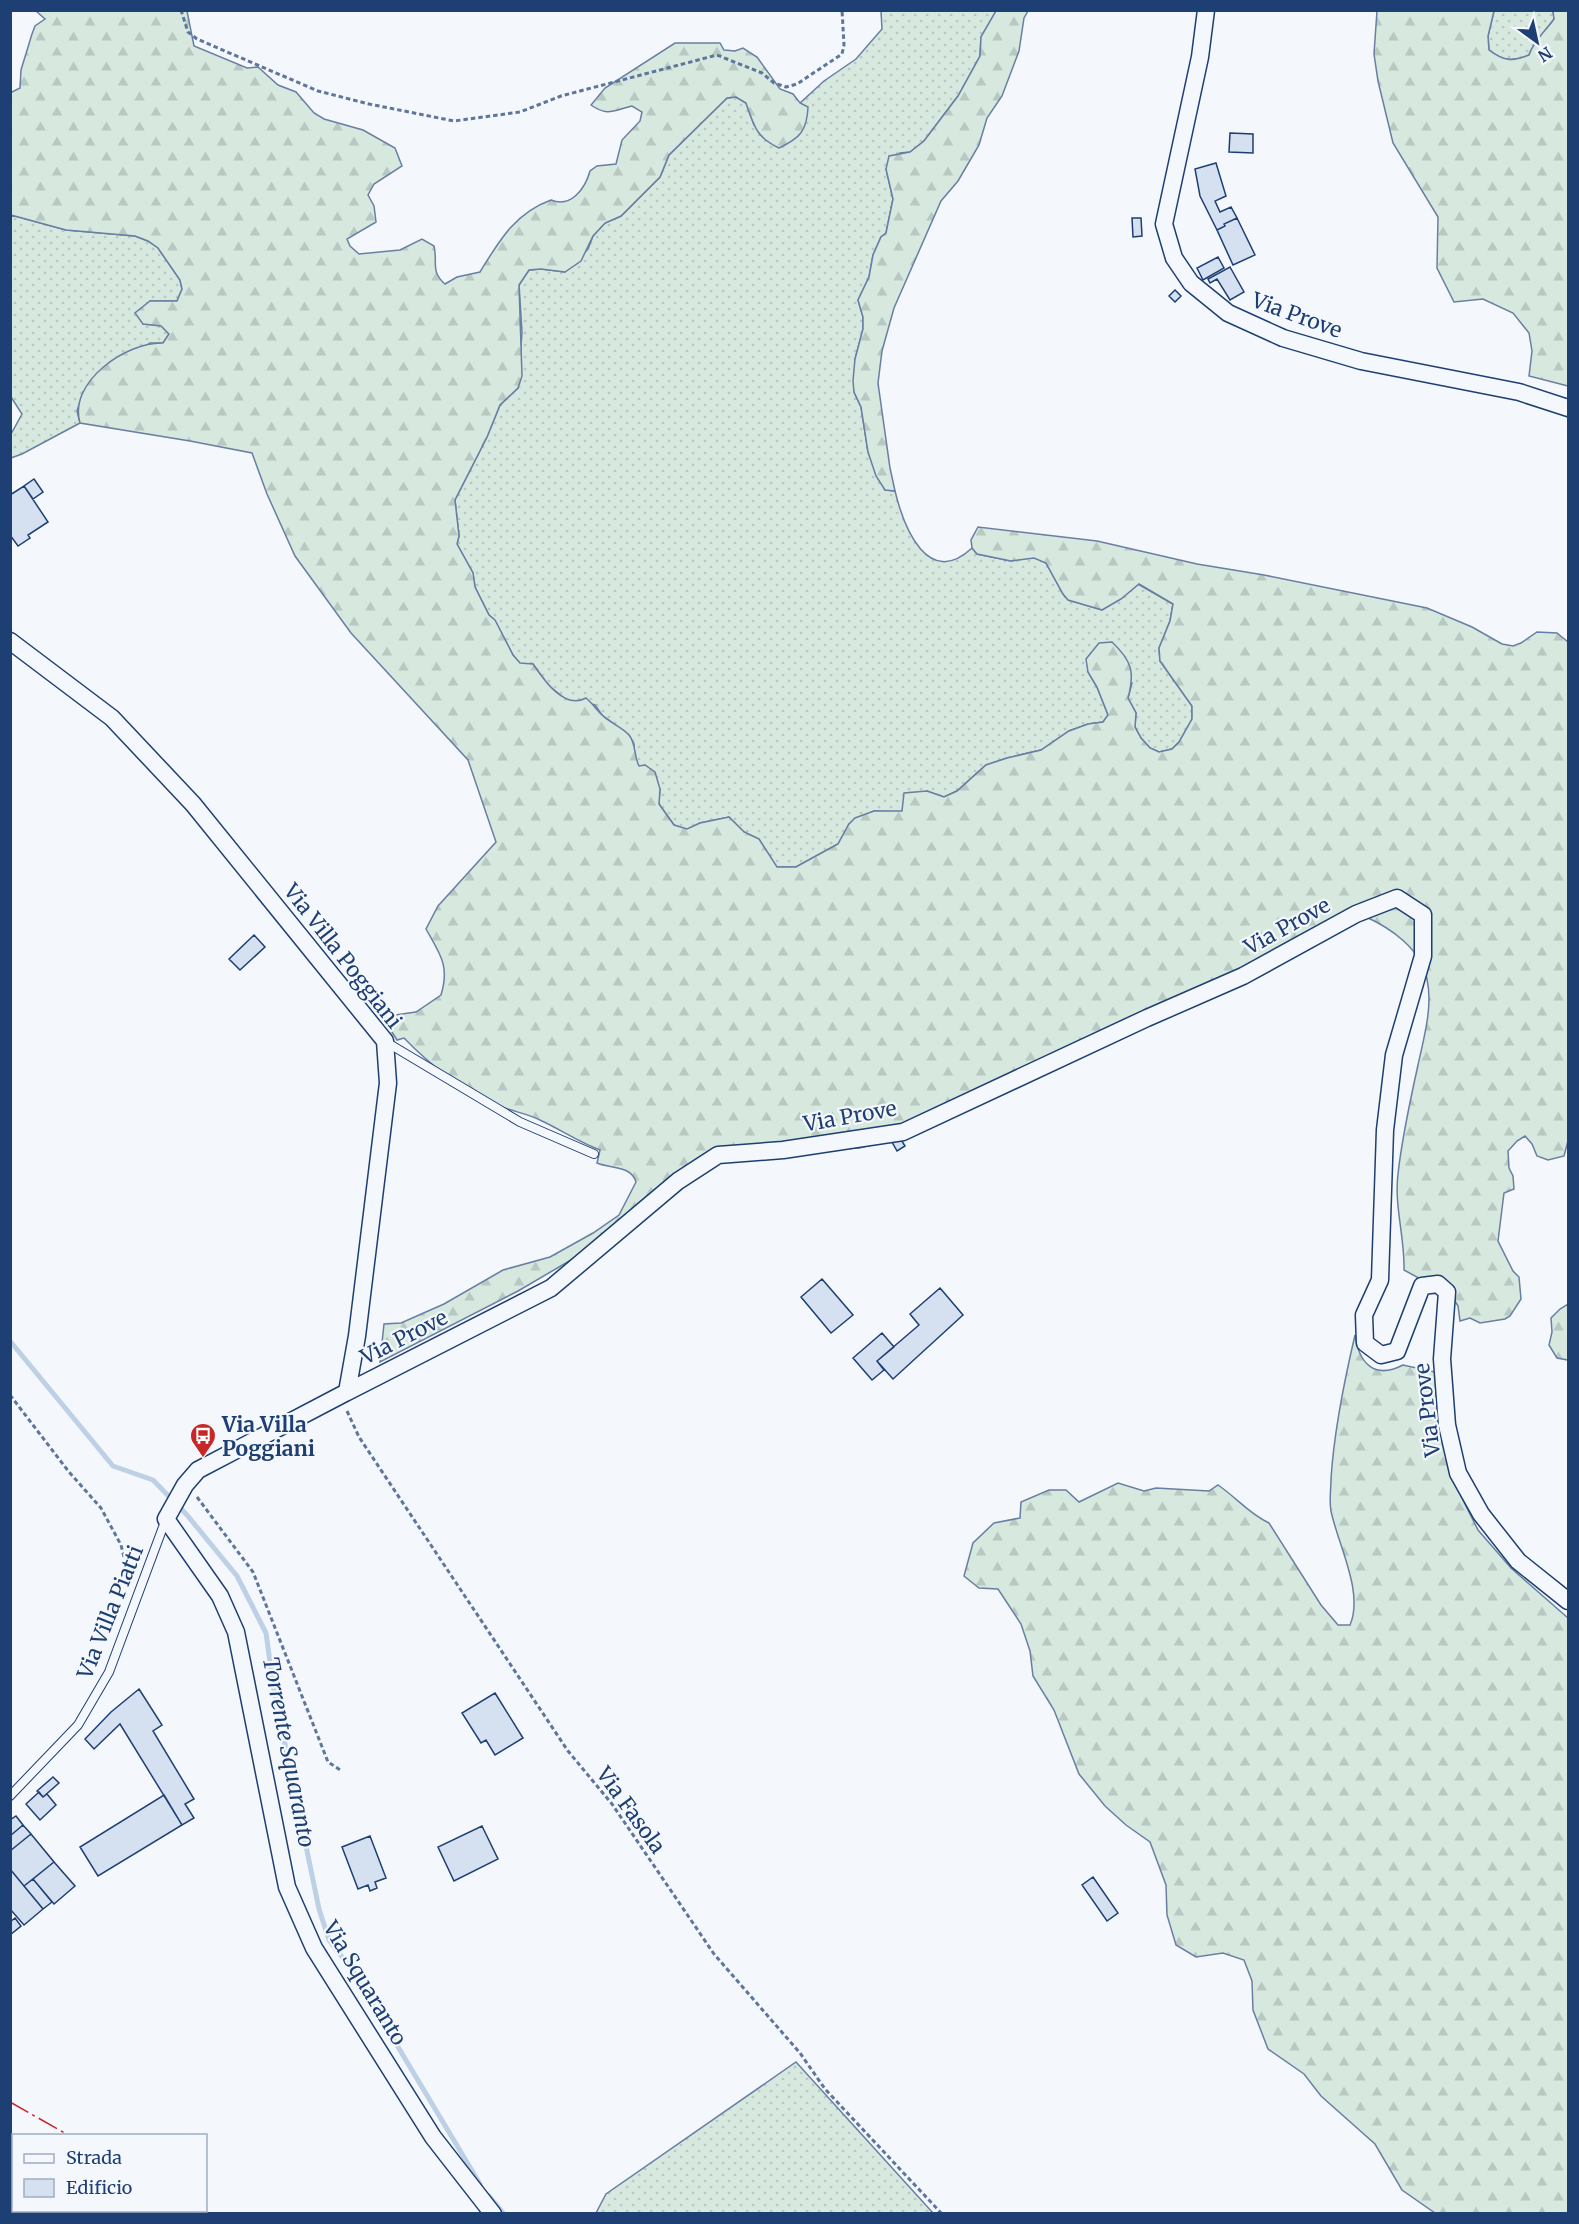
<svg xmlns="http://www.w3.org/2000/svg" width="1579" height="2224" font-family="Merriweather,serif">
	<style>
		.grass { fill: url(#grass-dots); stroke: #687fa3; stroke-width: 1.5 }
		.forest { fill: url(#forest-firs); stroke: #687fa3; stroke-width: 1.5 }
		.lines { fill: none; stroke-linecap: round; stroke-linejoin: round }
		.stream { stroke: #bed0e5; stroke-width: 5 }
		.building { fill: #d5e0f0; stroke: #1d3f73; stroke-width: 1.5 }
		.service-casing { stroke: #1d3f73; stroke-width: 10 }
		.minor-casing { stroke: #1d3f73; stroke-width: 19 }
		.path { stroke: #5e769c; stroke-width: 3; stroke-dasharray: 4.5 3; stroke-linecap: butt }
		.service { stroke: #f4f7fb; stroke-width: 8 }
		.minor { stroke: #f4f7fb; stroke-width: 16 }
		.power { stroke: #c62828; stroke-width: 1.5; stroke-dasharray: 21 4.5 3 4.5; stroke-linecap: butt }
		.labels { text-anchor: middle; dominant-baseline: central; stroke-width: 4.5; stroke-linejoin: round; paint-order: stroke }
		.street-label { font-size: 21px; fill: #1d3f73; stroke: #f4f7fb }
		.poi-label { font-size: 21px; font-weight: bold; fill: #1d3f73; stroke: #f4f7fb; text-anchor: start }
		.water-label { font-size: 22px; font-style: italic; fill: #1d3f73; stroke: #f4f7fb }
	</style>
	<defs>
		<pattern id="grass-dots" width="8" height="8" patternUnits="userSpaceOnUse" patternTransform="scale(1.5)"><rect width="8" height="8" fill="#d7e8df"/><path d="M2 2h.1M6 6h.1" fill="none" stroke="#b8c8c3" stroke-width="1.8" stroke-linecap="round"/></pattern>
		<pattern id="forest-firs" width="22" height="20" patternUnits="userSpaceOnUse" patternTransform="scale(1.5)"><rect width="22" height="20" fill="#d7e8df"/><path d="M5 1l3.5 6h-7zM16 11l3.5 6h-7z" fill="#b8c8c3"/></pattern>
	</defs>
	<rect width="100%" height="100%" fill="#f4f7fb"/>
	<path class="grass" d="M 881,11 L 996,11 L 981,37 L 980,56 L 958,96 L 924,141 L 910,152 L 900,153 L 886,169 L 893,199 L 886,233 L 881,237 L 873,255 L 869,277 L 858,300 L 863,317 L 863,329 L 855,359 L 854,392 L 861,407 L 868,452 L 885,490 L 895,491 C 904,528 928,589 972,548 L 977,554 L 1011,561 L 1034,557 L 1046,563 L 1063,594 L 1069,600 L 1102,610 L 1121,599 L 1138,584 L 1173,604 L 1170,621 L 1159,648 L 1160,661 L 1192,706 L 1192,719 L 1179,742 L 1172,749 L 1159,752 L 1150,748 L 1141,738 L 1135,727 L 1136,713 L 1128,698 L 1132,683 L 1088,672 L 1097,687 L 1108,715 L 1103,722 L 1088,724 L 1069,731 L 1041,750 L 1007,758 L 986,765 L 957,791 L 944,797 L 927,791 L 904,803 L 902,812 L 874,811 L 849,824 L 838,844 L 796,867 L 776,867 L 759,839 L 744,832 L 729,817 L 700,823 L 687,830 L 674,825 L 659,804 L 660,789 L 639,767 L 634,757 L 634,744 L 629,735 L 602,715 L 595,705 L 580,701 L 568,701 L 548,685 L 533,664 L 520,664 L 513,655 L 495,621 L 489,615 L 475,587 L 473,573 L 457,544 L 459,536 L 455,500 L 487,437 L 500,405 L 518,388 L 522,332 L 519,285 L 529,270 L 541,269 L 565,272 L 588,249 L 593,236 L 605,223 L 621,216 L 660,177 L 669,155 L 727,98 L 736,97 L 746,103 L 754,125 L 800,103 L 824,81 L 856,59 L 882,29 Z
		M 1494,11 L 1553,11 L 1554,19 C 1545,32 1534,40 1529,55 C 1512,62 1504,61 1489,50 L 1488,36 Z
		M 11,215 L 66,230 L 135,236 L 148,241 L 158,248 L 180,280 L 182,289 L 177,301 L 150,301 L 143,324 L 161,325 L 169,334 L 163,343 L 150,343 L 83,392 L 77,411 L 80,423 L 22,454 L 11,458 L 10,436 L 22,414 L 11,397 Z
		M 796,2062 L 933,2213 L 596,2213 L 606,2194 Z"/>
	<path class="forest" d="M 36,11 L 187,11 L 194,46 L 247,68 L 258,67 L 278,85 L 296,92 L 314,113 L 324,119 L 363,130 L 395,148 L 402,166 L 374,184 L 368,195 L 374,206 L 376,222 L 347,239 L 350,246 L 359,254 L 400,250 L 422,239 L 434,246 C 438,262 430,271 445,284 L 457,277 L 480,272 C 499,241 515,213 551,200 C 571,208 585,189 590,171 L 597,166 L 616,164 L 622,140 L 640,121 L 642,112 L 632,106 C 614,110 608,117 591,105 L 605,88 L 675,43 L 720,43 L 724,50 L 735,51 L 743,48 L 757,57 L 780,89 L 793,94 L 800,103 L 808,107 C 807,131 800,138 779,148 C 756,137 754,126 746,103 L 736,97 L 727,98 L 669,155 L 660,177 L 621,216 L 605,223 L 593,236 L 581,261 L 565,272 L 541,269 L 529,270 L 519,285 L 522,376 L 518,388 L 500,405 L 487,437 L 455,500 L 459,536 L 457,544 L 473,573 L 475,587 L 489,615 L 495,620 L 513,655 L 520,663 L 533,664 C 544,680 564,710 586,698 C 592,703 596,709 602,715 C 610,723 622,727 629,735 C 636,743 634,757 639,766 L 645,765 L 655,772 L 660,789 L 659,804 L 674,825 L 687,829 L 700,823 L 729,817 L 744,832 L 759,839 L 777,867 L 796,867 L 838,844 L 849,824 L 855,818 L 874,811 L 902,811 L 904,793 L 927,791 L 944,797 L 957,791 L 986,765 L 1007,758 L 1041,750 L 1069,731 L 1088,724 L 1103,722 L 1108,715 L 1097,687 L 1088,672 L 1086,659 L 1099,643 L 1112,642 C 1132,661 1135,672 1128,698 L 1136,713 L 1135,727 L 1141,738 L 1150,748 L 1159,752 L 1172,749 L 1179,742 L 1192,719 L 1192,706 L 1160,661 L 1159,648 L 1170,621 L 1173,604 L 1139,584 L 1121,599 L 1102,610 L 1068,600 L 1063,594 L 1046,563 L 1034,558 L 1011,561 L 977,554 L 972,548 L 971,540 L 978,527 L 1097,541 L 1197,564 L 1264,575 L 1427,608 L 1472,627 L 1502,644 L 1513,646 L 1521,643 L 1537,632 L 1557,633 L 1568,642 L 1568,1141 L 1564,1156 L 1548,1160 L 1537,1156 L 1532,1144 L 1525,1136 L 1517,1141 L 1508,1151 L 1509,1168 L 1513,1176 L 1514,1189 L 1504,1193 L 1498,1241 L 1513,1271 L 1519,1277 L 1521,1299 L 1510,1316 L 1505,1319 L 1480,1323 L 1470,1318 L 1460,1321 L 1458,1306 L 1452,1296 L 1404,1270 C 1405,1238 1394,1206 1398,1174 C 1402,1137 1410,1101 1418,1065 C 1424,1037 1433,1007 1427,979 C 1421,949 1391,928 1364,916 L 1240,972 L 892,1140 L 859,1148 L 712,1155 L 613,1232 L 571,1260 L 518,1291 L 380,1362 L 384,1324 L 401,1323 L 444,1304 L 503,1270 L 550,1257 L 593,1233 L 619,1215 L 636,1182 C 631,1165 611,1169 597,1163 L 600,1150 C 579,1142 561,1130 542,1121 C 529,1114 515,1112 502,1107 C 464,1092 432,1067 404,1038 L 397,1040 L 385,1021 L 395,1015 L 416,1012 L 441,995 C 450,966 440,954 426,929 L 438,906 L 496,842 L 468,760 L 351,633 L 295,556 L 267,494 L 252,453 L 190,441 L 80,423 C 68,382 126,342 163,343 L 169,334 L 161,326 L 143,324 L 135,313 L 150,301 L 177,301 L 182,289 L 180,280 L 158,248 L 148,241 L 135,236 L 66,230 L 11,215 L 10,93 L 20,88 L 21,70 L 32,34 L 35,26 L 45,19 Z
		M 996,11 L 1028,11 L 1024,18 L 1019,51 L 1002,96 L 987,118 L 979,145 L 958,181 L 941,201 L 894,308 L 882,351 L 878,383 L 890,468 L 895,491 L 885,490 L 876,476 L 868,452 L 861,407 L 854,392 L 853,381 L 855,359 L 863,329 L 863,317 L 858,300 L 869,277 L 873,255 L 881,237 L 886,233 L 893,199 L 886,169 L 889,156 L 910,152 L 924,141 L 958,96 L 980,56 L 981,37 Z
		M 1377,11 L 1494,11 L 1488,36 L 1489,50 C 1503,61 1513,62 1529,55 C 1534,40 1545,32 1554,19 L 1553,11 L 1568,11 L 1568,386 L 1529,376 L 1532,351 L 1529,333 L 1513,313 L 1483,299 L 1454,302 L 1437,268 L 1438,217 L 1393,143 L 1378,81 L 1374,54 Z
		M 1568,1304 L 1568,1360 L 1557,1358 L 1549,1345 L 1552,1332 L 1551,1318 L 1560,1309 Z
		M 1355,1335 C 1359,1363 1374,1380 1403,1365 L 1435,1372 L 1447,1460 L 1459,1492 L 1478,1530 L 1511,1568 L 1568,1618 L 1568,2213 L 1435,2213 L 1402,2190 L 1375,2144 L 1321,2096 L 1304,2074 L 1268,2049 L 1253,2010 L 1252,1981 L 1244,1960 L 1223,1953 L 1196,1957 L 1176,1945 L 1167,1915 L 1166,1885 L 1150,1842 L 1126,1825 L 1105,1806 L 1079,1774 L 1054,1710 L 1033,1676 L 1030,1651 L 1021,1624 L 998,1589 L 979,1588 L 964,1576 L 973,1543 L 994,1523 L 1020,1518 L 1021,1502 L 1049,1490 L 1066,1490 L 1079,1502 L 1118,1483 L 1144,1491 L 1156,1488 L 1209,1491 L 1218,1485 C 1236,1497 1249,1514 1269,1523 L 1321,1605 L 1338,1625 L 1350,1625 C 1364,1592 1338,1545 1331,1511 C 1329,1501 1331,1489 1331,1479 C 1334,1430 1344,1382 1355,1335 Z"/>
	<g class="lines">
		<path class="stream" d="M 10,1341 L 113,1466 L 153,1480 L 187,1515 L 237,1576 L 266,1633 L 274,1691 L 319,1909 L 329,1940 L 352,1970 L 480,2184
			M 489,2196 L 504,2214"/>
	</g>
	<path class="building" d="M 1230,133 L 1253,134 L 1253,153 L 1229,152 Z
		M 1216,163 L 1226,196 L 1215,201 L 1220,212 L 1231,207 L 1237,218 L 1224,224 L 1225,226 L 1217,230 L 1200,196 L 1195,169 Z
		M 1132,218 L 1141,218 L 1142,236 L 1133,237 Z
		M 1237,218 L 1255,255 L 1233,265 L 1217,230 L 1225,226 L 1224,224 Z
		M 1218,257 L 1224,268 L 1203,280 L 1197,268 Z
		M 1230,267 L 1244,292 L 1230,300 L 1217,279 L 1210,283 L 1208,279 Z
		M 1175,290 L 1181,296 L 1175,302 L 1169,296 Z
		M 34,479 L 43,492 L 33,499 L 24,486 Z
		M 24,486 L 48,522 L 28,535 L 30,538 L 18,546 L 10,535 L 10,495 Z
		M 254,935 L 265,947 L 240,970 L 229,959 Z
		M 900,1138 L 905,1146 L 897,1151 L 892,1142 Z
		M 822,1279 L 853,1315 L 831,1333 L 801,1297 Z
		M 940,1288 L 963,1315 L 893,1379 L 877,1361 L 919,1325 L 910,1314 Z
		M 882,1333 L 894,1347 L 877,1361 L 884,1370 L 872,1380 L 853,1358 Z
		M 139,1689 L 162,1725 L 153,1731 L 194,1799 L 185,1804 L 194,1818 L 182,1825 L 120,1724 L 94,1749 L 85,1739 L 111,1712 Z
		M 495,1693 L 523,1738 L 495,1755 L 486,1740 L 481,1743 L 462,1713 Z
		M 53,1777 L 59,1783 L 43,1797 L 37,1791 Z
		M 39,1792 L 43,1797 L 47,1794 L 56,1805 L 40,1820 L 26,1804 Z
		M 164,1795 L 182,1825 L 98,1876 L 80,1847 Z
		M 16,1816 L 23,1825 L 10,1836 L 10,1820 Z
		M 23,1825 L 31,1834 L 10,1851 L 10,1836 Z
		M 482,1826 L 498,1859 L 454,1881 L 438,1847 Z
		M 31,1834 L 54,1862 L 24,1886 L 10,1869 L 10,1851 Z
		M 370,1836 L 386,1878 L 375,1882 L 377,1888 L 370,1891 L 368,1885 L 358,1889 L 342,1847 Z
		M 54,1862 L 75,1886 L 54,1904 L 33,1879 Z
		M 10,1869 L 43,1909 L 24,1925 L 10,1909 Z
		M 1093,1877 L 1118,1913 L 1107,1921 L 1082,1885 Z
		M 33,1879 L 52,1902 L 43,1909 L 24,1886 Z
		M 15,1918 L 21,1926 L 10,1935 L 10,1922 Z"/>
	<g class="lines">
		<defs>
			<path id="service" d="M 386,1042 L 520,1122 L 594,1154
				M 10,1796 L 78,1725 L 109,1672 L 166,1519"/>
			<path id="minor" d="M 1206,10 L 1200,57 L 1164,224 L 1174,258 L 1191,283 L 1228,313 L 1283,338 L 1361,361 L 1519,392 L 1568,408
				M 10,641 L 112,718 L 193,804 L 385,1041 L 388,1083 L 357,1336 L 347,1392 L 198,1470 L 185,1485 L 166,1519 L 220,1596 L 236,1632 L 287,1887 L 314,1948 L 433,2137 L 493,2214
				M 347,1392 L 551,1288 L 678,1181 L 718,1155 L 783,1150 L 903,1132 L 1147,1018 L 1243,976 L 1356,914 L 1397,898 L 1423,915 L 1423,956 L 1394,1055 L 1385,1130 L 1380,1280 L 1364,1315 L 1365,1343 L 1381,1355 L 1397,1351 L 1422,1286 L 1438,1284 L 1447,1292 L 1442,1359 L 1447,1425 L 1458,1473 L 1481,1514 L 1518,1561 L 1568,1601"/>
		</defs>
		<use href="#service" class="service-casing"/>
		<use href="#minor" class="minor-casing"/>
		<path class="path" d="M 181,10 L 188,32 L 197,39 L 318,91 L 369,104 L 454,121 L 520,112 L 561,96 L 717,55 L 762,73 L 774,83 L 786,87 L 797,84 L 842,54 L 844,45 L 842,10
			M 10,1395 L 69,1472 L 101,1508 L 121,1545 L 129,1577
			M 347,1411 L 359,1437 L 568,1751 L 612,1804 L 714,1954 L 800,2053 L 825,2089 L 942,2214
			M 197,1497 L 253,1572 L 328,1762 L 342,1771"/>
		<use href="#service" class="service"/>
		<use href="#minor" class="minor"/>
		<path class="power" d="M 10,2102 L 70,2136
			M 201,2210 L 206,2214"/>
	</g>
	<defs>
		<symbol id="bus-pin" viewBox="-11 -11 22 30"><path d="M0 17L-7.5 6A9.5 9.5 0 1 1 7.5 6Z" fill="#c62828" stroke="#f4f7fb"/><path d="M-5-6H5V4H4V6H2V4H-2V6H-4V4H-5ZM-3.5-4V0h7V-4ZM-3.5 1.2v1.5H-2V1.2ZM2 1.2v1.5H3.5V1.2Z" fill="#fff"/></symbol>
	</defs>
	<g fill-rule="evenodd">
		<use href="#bus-pin" x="188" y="1421" width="30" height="40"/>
	</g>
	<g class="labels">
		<g class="street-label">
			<text transform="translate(1297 315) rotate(20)">Via Prove</text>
			<text transform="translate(1287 926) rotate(-29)">Via Prove</text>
			<text transform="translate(343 956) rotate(52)">Via Villa Poggiani</text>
			<text transform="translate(850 1116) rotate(-10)">Via Prove</text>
			<text transform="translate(404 1337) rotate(-27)">Via Prove</text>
			<text transform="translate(1427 1410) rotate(-97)">Via Prove</text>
			<text transform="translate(110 1612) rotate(-68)">Via Villa Piatti</text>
			<text transform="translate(631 1810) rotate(54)">Via Fasola</text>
			<text transform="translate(365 1983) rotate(59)">Via Squaranto</text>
		</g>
		<g class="poi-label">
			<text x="222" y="1424">Via Villa<tspan x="222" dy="24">Poggiani</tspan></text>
		</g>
		<g class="water-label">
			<text transform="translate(289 1752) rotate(79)">Torrente Squaranto</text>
		</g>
	</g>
	<rect width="1579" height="2224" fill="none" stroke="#1d3f73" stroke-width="24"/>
	<rect x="12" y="2134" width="195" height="78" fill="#f4f7fb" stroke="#9eadc5" stroke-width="1.5"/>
	<rect x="24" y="2154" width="30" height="9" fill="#f4f7fb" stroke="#9eadc5" stroke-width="1.5"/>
	<text x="66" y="2164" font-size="18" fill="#1d3f73">Strada</text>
	<rect x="24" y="2179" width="30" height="18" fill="#d5e0f0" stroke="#9eadc5" stroke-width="1.5"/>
	<text x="66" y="2194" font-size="18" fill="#1d3f73">Edificio</text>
	<g transform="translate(1537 42) rotate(147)" stroke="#f4f7fb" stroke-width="4.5" paint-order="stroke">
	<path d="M0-4.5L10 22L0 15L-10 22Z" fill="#1d3f73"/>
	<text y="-9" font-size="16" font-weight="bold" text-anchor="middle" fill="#1d3f73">N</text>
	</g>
</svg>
